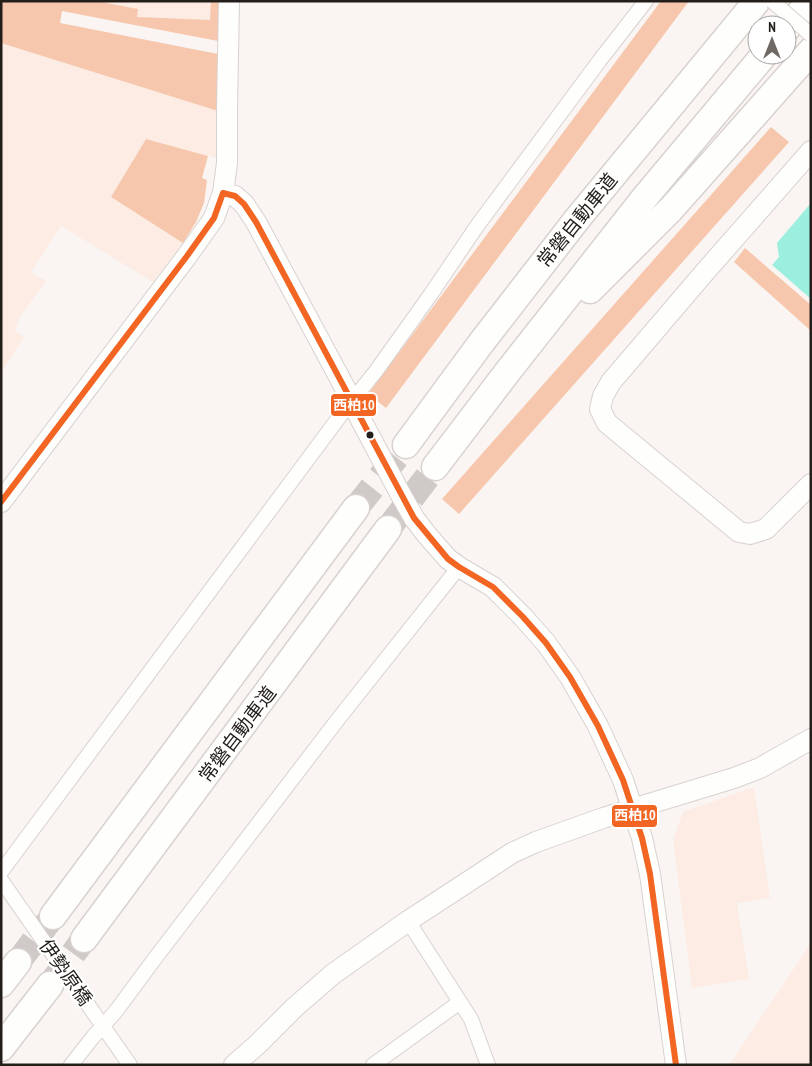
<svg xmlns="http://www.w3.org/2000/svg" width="812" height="1066" font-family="'PT Sans Narrow','Noto Sans JP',sans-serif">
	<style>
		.built { fill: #fcece4 }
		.forest { fill: #f6c7ac }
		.water { fill: #9cefde }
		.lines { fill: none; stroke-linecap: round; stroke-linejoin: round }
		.highway-tunnel { stroke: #cfcac7; stroke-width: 26; stroke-dasharray: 26 13; stroke-linecap: butt }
		.street-casing { stroke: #d8d2cf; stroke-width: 16 }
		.secondary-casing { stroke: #d8d2cf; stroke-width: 22 }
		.highway-casing { stroke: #d8d2cf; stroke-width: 29 }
		.street { stroke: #fefefd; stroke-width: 14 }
		.secondary { stroke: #fefefd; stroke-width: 20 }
		.highway { stroke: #fefefd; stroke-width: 26 }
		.street-bridge-casing { stroke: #d8d2cf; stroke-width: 16; stroke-linecap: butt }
		.street-bridge { stroke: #fefefd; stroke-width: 14 }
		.bus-1-casing { stroke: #fff; stroke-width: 10 }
		.bus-1 { stroke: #f26522; stroke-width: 6 }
		.bus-dot { fill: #241e1b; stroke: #fff; stroke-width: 2 }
		.labels { text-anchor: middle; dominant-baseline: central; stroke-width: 4.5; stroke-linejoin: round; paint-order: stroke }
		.street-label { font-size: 19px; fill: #241e1b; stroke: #fff }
		.line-badge { stroke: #fff; stroke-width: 2 }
		.badge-label { font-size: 14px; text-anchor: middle; font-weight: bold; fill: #fff }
	</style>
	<rect width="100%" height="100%" fill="#faf5f2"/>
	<path class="built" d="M 63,1 L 219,1 L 218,41 L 61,11 Z
		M 1,43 L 218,111 L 217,158 L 146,139 L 111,197 L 183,243 L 153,282 L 61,226 L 31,272 L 46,281 L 20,317 L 15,331 L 24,337 L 1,373 Z
		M 754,787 L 770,898 L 737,903 L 749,979 L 692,988 L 673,840 L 683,812 Z
		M 811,943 L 811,1065 L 729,1065 Z"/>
	<path class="forest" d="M 1,1 L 96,1 L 138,9 L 137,17 L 210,20 L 211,1 L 219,1 L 218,41 L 62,11 L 60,23 L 218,54 L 218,111 L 1,43 Z
		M 661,1 L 689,1 L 386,408 L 368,394 Z
		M 771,127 L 789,142 L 459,514 L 442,499 Z
		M 146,139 L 208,156 L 202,178 L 207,180 L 204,203 L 196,222 L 183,243 L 111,197 Z
		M 745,248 L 811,305 L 811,331 L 734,262 Z"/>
	<path class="water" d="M 811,203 L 811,299 L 772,265 L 779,257 L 777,243 Z"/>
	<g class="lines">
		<path class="highway-tunnel" d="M 356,508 L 406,445
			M 388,529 L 435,467
			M 18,962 L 53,916
			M 50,985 L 84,939"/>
		<defs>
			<path id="street" d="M 1,872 L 340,416 L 376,371 L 431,294 L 477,226 L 600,60 L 646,1
				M 1,880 L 130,1065
				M 408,921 L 471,1019 L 488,1065
				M 71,1065 L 93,1037 L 116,1011 L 156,957 L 339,718 L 459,567
				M 373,1065 L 460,1002"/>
			<path id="secondary" d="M 811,151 L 704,273 L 611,382 L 603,396 L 600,409 L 607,423 L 739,532 L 750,534 L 766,529 L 811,484
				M 223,193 L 235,196 L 244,204 L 256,222 L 352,401 L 361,420 L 401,495 L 414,518 L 427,535 L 448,559 L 459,567 L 493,587 L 523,617 L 546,643 L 570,677 L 598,726 L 623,780 L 642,838 L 650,874 L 676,1065
				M 1,502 L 187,256 L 214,218 L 223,193 L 227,163 L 227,110 L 229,1
				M 234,1065 L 258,1044 L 295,1007 L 333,974 L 408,921 L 512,853 L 536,842 L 603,818 L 734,778 L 760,768 L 811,739"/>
			<path id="highway" d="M 787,28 L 810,1
				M 590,290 L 671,209 L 811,51
				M 406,445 L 481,343 L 578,218 L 757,1
				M 435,467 L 509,370 L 646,196 L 764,55
				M 53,916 L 356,508
				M 84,939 L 388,529
				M 1,984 L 18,962
				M 1,1048 L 50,985"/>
		</defs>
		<use href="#street" class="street-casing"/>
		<use href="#secondary" class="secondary-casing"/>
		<use href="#highway" class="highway-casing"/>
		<use href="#street" class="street"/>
		<use href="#secondary" class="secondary"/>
		<use href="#highway" class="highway"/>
		<defs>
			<path id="street-bridge" d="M 772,1 L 811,35"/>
		</defs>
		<use href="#street-bridge" class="street-bridge-casing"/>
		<use href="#street-bridge" class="street-bridge"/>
		<defs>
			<path id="bus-1" d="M 223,193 L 235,196 L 244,204 L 256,222 L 414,518 L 448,559 L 459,567 L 493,587 L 523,617 L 546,643 L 570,677 L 598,726 L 623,780 L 642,838 L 650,874 L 676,1065
				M 1,502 L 187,256 L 214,218 L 223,193"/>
		</defs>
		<use href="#bus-1" class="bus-1-casing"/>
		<use href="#bus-1" class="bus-1"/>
	</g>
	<circle class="bus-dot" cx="370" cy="435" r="4.5"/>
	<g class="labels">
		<g class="street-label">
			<text transform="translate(577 220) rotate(-51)">常磐自動車道</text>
			<text transform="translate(237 734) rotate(-53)">常磐自動車道</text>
			<text transform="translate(66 972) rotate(55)">伊勢原橋</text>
		</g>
	</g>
	<g class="line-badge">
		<rect x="330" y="393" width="47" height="24" rx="5" fill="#f26522"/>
		<rect x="611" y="804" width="47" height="24" rx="5" fill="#f26522"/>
	</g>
	<g class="badge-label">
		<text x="354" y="410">西柏10</text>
		<text x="635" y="820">西柏10</text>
	</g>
	<rect width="812" height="1066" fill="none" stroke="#241e1b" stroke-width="5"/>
	<g transform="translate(772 40)"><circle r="24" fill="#ffffff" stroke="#a7a5a4"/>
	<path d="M0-4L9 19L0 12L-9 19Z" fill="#6f6966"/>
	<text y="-8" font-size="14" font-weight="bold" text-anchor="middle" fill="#241e1b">N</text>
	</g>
</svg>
